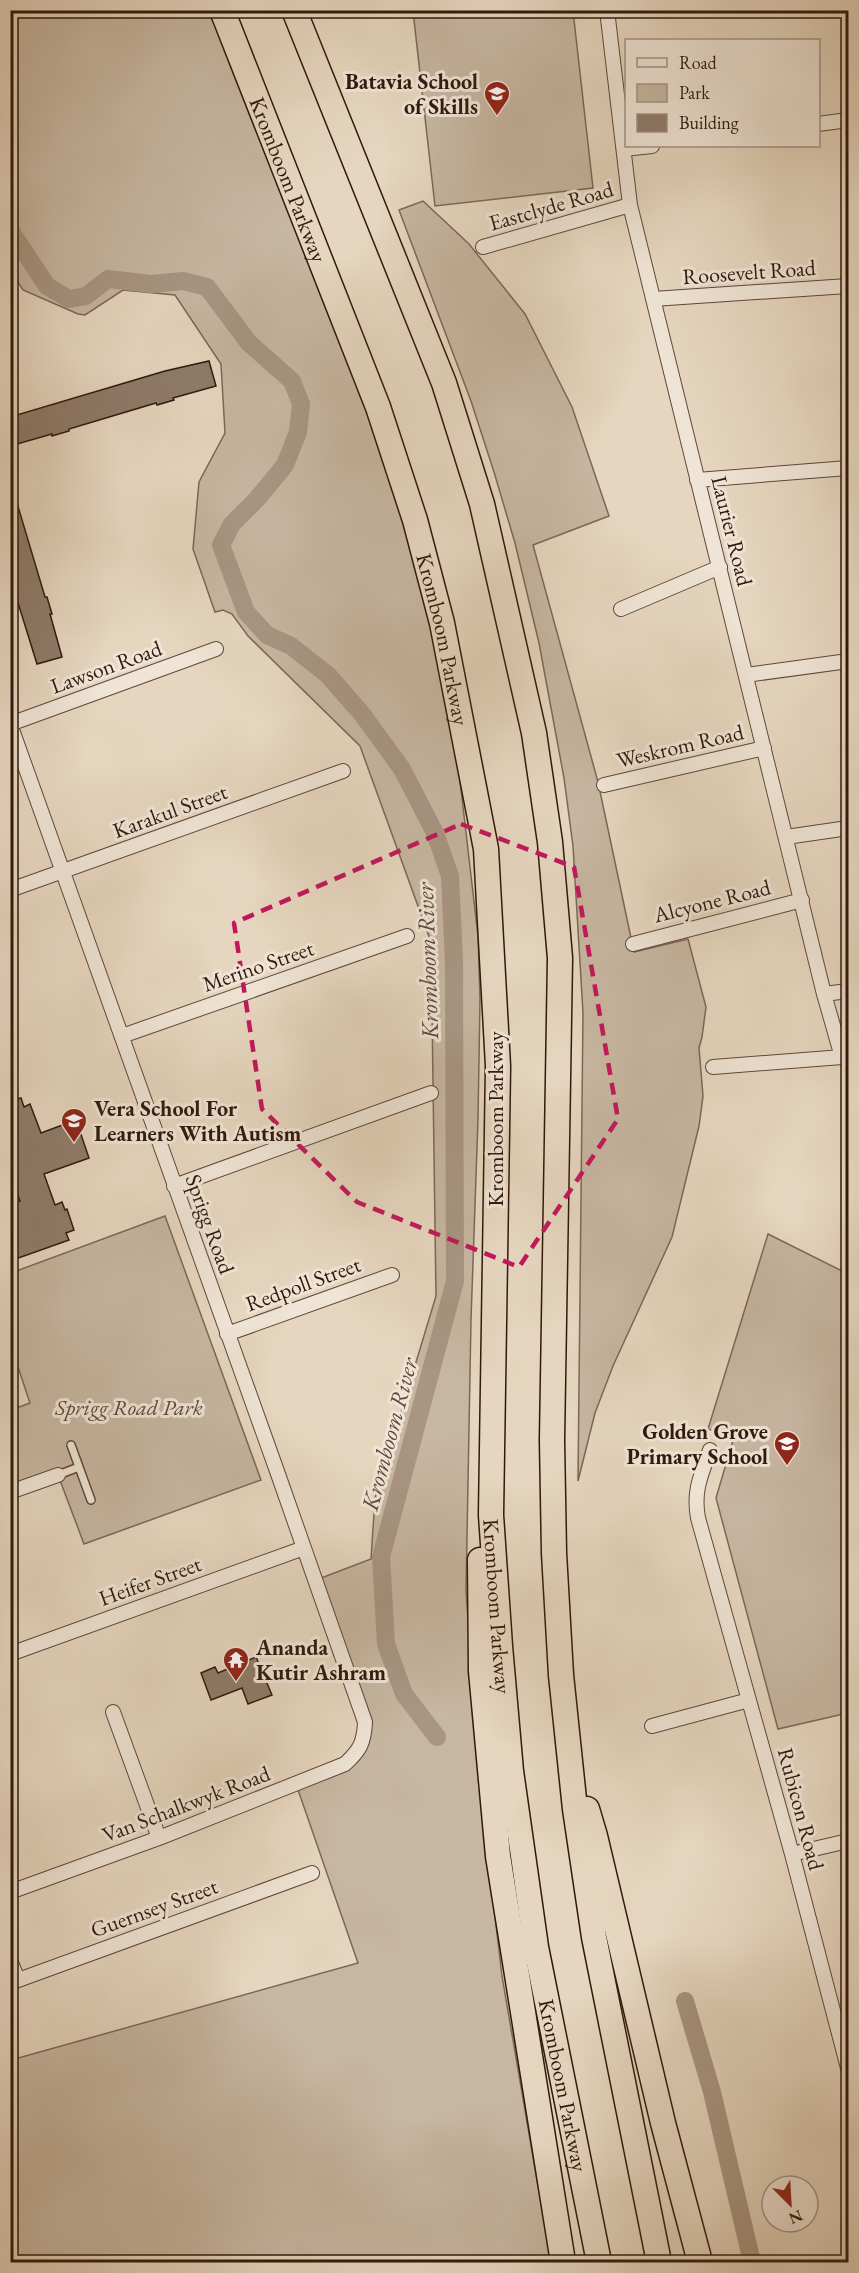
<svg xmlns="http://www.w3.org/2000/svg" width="859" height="2273" font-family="'EB Garamond',serif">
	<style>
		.green { fill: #c7b6a1; stroke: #7c6757; stroke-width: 1.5 }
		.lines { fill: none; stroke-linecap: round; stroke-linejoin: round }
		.canal { stroke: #a89582; stroke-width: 18 }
		.building { fill: #8f7b6a; stroke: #31180d; stroke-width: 1.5 }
		.service-casing { stroke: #5e483a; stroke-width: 10 }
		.minor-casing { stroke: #5e483a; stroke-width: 16 }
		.motorway-casing { stroke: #31180d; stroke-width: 27 }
		.service { stroke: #efe4d5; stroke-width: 7 }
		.minor { stroke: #efe4d5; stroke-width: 14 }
		.motorway { stroke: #e6d6bf; stroke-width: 24 }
		.marked { fill: none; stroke: #c2185b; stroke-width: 4.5; stroke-dasharray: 12 8; stroke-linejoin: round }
		.labels { text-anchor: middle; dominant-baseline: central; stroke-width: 6; stroke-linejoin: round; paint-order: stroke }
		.poi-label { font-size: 22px; font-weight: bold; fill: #31180d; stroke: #efe4d5; text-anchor: end }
		.street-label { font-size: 22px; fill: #31180d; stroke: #efe4d5 }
		.park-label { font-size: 22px; font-style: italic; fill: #5e4739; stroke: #efe4d5 }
		.water-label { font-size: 24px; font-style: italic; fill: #614a3c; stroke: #efe4d5 }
	</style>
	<rect width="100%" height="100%" fill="#e6d6bf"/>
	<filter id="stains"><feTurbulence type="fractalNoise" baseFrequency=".00333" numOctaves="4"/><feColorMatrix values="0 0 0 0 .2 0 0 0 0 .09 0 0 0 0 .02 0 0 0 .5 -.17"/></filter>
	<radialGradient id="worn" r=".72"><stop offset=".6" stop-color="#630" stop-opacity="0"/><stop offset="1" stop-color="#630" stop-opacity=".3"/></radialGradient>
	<path class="green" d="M 11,11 L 210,11 L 370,421 L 406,531 L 435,642 L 457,755 L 478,936 L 480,999 L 478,1119 L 471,1320 L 466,1591 L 481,1797 L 502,1976 L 551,2262 L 11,2262 L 11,2060 L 358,1963 L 296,1784 L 345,1764 L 364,1738 L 316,1580 L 371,1559 L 375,1498 L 436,1296 L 431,942 L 360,746 L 248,636 L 232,614 L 223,610 L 215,612 L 193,549 L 199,482 L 225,433 L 221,364 L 175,295 L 123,290 L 85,315 L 78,314 L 23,290 L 11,271 Z
		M 413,11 L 573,11 L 593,188 L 435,206 Z
		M 423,201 L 469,244 L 525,314 L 572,407 L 609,516 L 533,545 L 598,782 L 634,952 L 688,939 L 706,1007 L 702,1037 L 699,1048 L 703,1096 L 699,1126 L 672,1237 L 613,1366 L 595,1413 L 578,1481 L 583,1013 L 573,846 L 564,778 L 539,643 L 515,543 L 494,472 L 471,401 L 399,210 Z
		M 165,1216 L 261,1480 L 84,1544 L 58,1475 L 11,1492 L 11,1410 L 30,1403 L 11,1346 L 11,1273 Z
		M 768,1234 L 848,1274 L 848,1713 L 778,1729 L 716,1498 L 734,1437 L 708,1429 Z"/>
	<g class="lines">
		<path class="canal" d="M 10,15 L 14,10
			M 10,230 L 47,286 L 69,299 L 86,296 L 108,279 L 151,284 L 183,281 L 207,287 L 249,343 L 292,381 L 301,404 L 298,432 L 285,465 L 257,499 L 232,524 L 221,545 L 246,612 L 267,635 L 291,646 L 328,675 L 362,714 L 402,769 L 435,833 L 450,876 L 454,962 L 455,1281 L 381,1557 L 386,1644 L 404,1694 L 437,1737
			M 685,2001 L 712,2092 L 752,2262"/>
	</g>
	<path class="building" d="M 209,361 L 216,386 L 173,398 L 174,400 L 157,405 L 156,403 L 69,429 L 69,431 L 52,436 L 52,434 L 10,446 L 10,417 L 165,371 Z
		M 10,493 L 14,493 L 45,597 L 47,597 L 52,614 L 50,614 L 62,657 L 37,664 L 10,577 Z
		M 21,1098 L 24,1107 L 30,1104 L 41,1133 L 76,1120 L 89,1158 L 44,1174 L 55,1205 L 62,1202 L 65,1210 L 67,1209 L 74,1230 L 66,1233 L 69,1240 L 10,1261 L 10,1221 L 14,1220 L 10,1205 L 20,1201 L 10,1174 L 10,1101 Z
		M 256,1657 L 272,1695 L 248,1704 L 242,1688 L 211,1700 L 201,1673 L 215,1667 L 218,1673 Z"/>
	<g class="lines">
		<defs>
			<path id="service" d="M 71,1445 L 91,1500
				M 58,1475 L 79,1467"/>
			<path id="minor" d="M 607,10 L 630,205 L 824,994 L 842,1057
				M 818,124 L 848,120
				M 624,149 L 652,146
				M 483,247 L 630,205
				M 653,299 L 848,286
				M 697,480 L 848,468
				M 621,609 L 720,567
				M 746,675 L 848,661
				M 10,724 L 278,1474 L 365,1722 C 364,1743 360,1750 345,1764 L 159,1838 L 10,1892
				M 10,724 L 216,649
				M 604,785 L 764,748
				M 786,837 L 848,828
				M 10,890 L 343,771
				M 633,944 L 802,900
				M 824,994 L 848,991
				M 122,1036 L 407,936
				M 713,1067 L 842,1057 L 848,1060
				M 174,1186 L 431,1093
				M 227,1334 L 392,1275
				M 710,1450 C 701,1475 693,1491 698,1518 L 792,1854 L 848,2068
				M 10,1492 L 58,1475
				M 10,1654 L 304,1548
				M 113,1712 L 159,1838
				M 652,1726 L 749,1700
				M 792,1854 L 848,1841
				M 10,1960 L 18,1980
				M 10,1983 L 312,1873"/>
			<g id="motorway">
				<path id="s1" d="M 222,10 L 378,407 L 415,520 L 442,623 L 486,849 L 498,1066 L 491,1515 L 500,1646 L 511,1771 L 536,1947 L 599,2262"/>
				<path d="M 294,10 L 444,383 L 482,504 L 534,733 L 550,842 L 560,958 L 552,1440 L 554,1553 L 561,1675 L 575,1809 L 594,1937 L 659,2262"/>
				<path d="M 480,1560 L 481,1671 L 498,1856 L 563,2262"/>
				<path d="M 587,1809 L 595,1836 L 663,2123 L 700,2262"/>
			</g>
		</defs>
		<use href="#service" class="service-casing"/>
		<use href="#minor" class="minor-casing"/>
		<use href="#motorway" class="motorway-casing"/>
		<use href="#service" class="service"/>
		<use href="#minor" class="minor"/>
		<use href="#motorway" class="motorway"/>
	</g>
	<path class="marked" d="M 461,824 L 574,867 L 618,1119 L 519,1267 L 357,1202 L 262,1109 L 234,923 Z"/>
	<defs>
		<symbol id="school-pin" viewBox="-11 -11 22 30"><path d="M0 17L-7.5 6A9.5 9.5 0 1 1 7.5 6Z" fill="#8f2418" stroke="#efe4d5"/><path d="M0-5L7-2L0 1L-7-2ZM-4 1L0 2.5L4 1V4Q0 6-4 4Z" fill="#fff"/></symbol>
		<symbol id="temple-pin" viewBox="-11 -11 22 30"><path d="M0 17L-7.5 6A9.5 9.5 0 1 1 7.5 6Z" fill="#8f2418" stroke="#efe4d5"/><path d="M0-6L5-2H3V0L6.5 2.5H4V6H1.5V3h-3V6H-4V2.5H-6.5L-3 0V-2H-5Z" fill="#fff"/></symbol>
	</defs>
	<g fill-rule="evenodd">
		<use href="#school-pin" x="482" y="79" width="30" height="40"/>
		<use href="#school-pin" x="59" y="1106" width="30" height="40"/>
		<use href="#school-pin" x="772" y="1429" width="30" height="40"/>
		<use href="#temple-pin" x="221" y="1645" width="30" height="40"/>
	</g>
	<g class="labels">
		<g class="poi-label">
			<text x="478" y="81">Batavia School<tspan x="478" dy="25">of Skills</tspan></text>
			<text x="94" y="1108" text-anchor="start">Vera School For<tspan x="94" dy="25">Learners With Autism</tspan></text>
			<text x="768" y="1431">Golden Grove<tspan x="768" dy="25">Primary School</tspan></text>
			<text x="256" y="1647" text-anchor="start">Ananda<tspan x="256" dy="25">Kutir Ashram</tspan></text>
		</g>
		<g class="street-label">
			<text stroke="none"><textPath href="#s1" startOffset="182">Kromboom Parkway</textPath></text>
			<text transform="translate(551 206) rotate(-16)">Eastclyde Road</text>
			<text transform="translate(749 272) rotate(-4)">Roosevelt Road</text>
			<text transform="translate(732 531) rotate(76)">Laurier Road</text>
			<text stroke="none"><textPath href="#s1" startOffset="668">Kromboom Parkway</textPath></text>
			<text transform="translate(106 667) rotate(-20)">Lawson Road</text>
			<text transform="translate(680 746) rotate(-13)">Weskrom Road</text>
			<text transform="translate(170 811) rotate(-20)">Karakul Street</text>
			<text transform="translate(712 901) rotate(-14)">Alcyone Road</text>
			<text transform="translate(258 966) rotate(-19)">Merino Street</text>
			<text transform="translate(495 1119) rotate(-90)">Kromboom Parkway</text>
			<text transform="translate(210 1224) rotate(70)">Sprigg Road</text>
			<text transform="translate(303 1284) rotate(-20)">Redpoll Street</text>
			<text transform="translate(150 1581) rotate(-20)">Heifer Street</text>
			<text stroke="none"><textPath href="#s1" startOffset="1640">Kromboom Parkway</textPath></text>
			<text transform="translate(186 1804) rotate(-21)">Van Schalkwyk Road</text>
			<text transform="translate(801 1809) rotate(75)">Rubicon Road</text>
			<text transform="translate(154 1908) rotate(-20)">Guernsey Street</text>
			<text stroke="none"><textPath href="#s1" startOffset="2124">Kromboom Parkway</textPath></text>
		</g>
		<g class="park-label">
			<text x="129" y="1407">Sprigg Road Park</text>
		</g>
		<g class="water-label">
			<text transform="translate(427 961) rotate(-92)">Kromboom River</text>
			<text transform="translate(389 1434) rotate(-75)">Kromboom River</text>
		</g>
	</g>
	<rect width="859" height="2273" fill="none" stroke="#e6d6bf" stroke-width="36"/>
	<rect x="12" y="12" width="835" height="2249" fill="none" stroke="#31180d" stroke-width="3"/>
	<rect x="18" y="18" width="823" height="2237" fill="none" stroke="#31180d" stroke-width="1.5"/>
	<rect x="625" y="39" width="195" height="108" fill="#efe4d5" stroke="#a39285" stroke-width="1.5"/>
	<rect x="637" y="58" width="30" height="9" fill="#efe4d5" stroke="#a39285" stroke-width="1.5"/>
	<text x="679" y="69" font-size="18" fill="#31180d">Road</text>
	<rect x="637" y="84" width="30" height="18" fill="#c7b6a1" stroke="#a39285" stroke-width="1.5"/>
	<text x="679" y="99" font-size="18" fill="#31180d">Park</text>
	<rect x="637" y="114" width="30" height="18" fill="#8f7b6a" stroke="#a39285" stroke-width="1.5"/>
	<text x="679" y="129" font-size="18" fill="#31180d">Building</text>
	<g transform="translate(790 2204) rotate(156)"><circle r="28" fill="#efe4d5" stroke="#a39285" stroke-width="1.5"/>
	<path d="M0-4.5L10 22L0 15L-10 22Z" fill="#8f2418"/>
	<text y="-9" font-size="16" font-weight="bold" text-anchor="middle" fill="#31180d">N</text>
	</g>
	<rect width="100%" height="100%" filter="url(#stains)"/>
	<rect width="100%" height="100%" fill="url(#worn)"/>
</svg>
